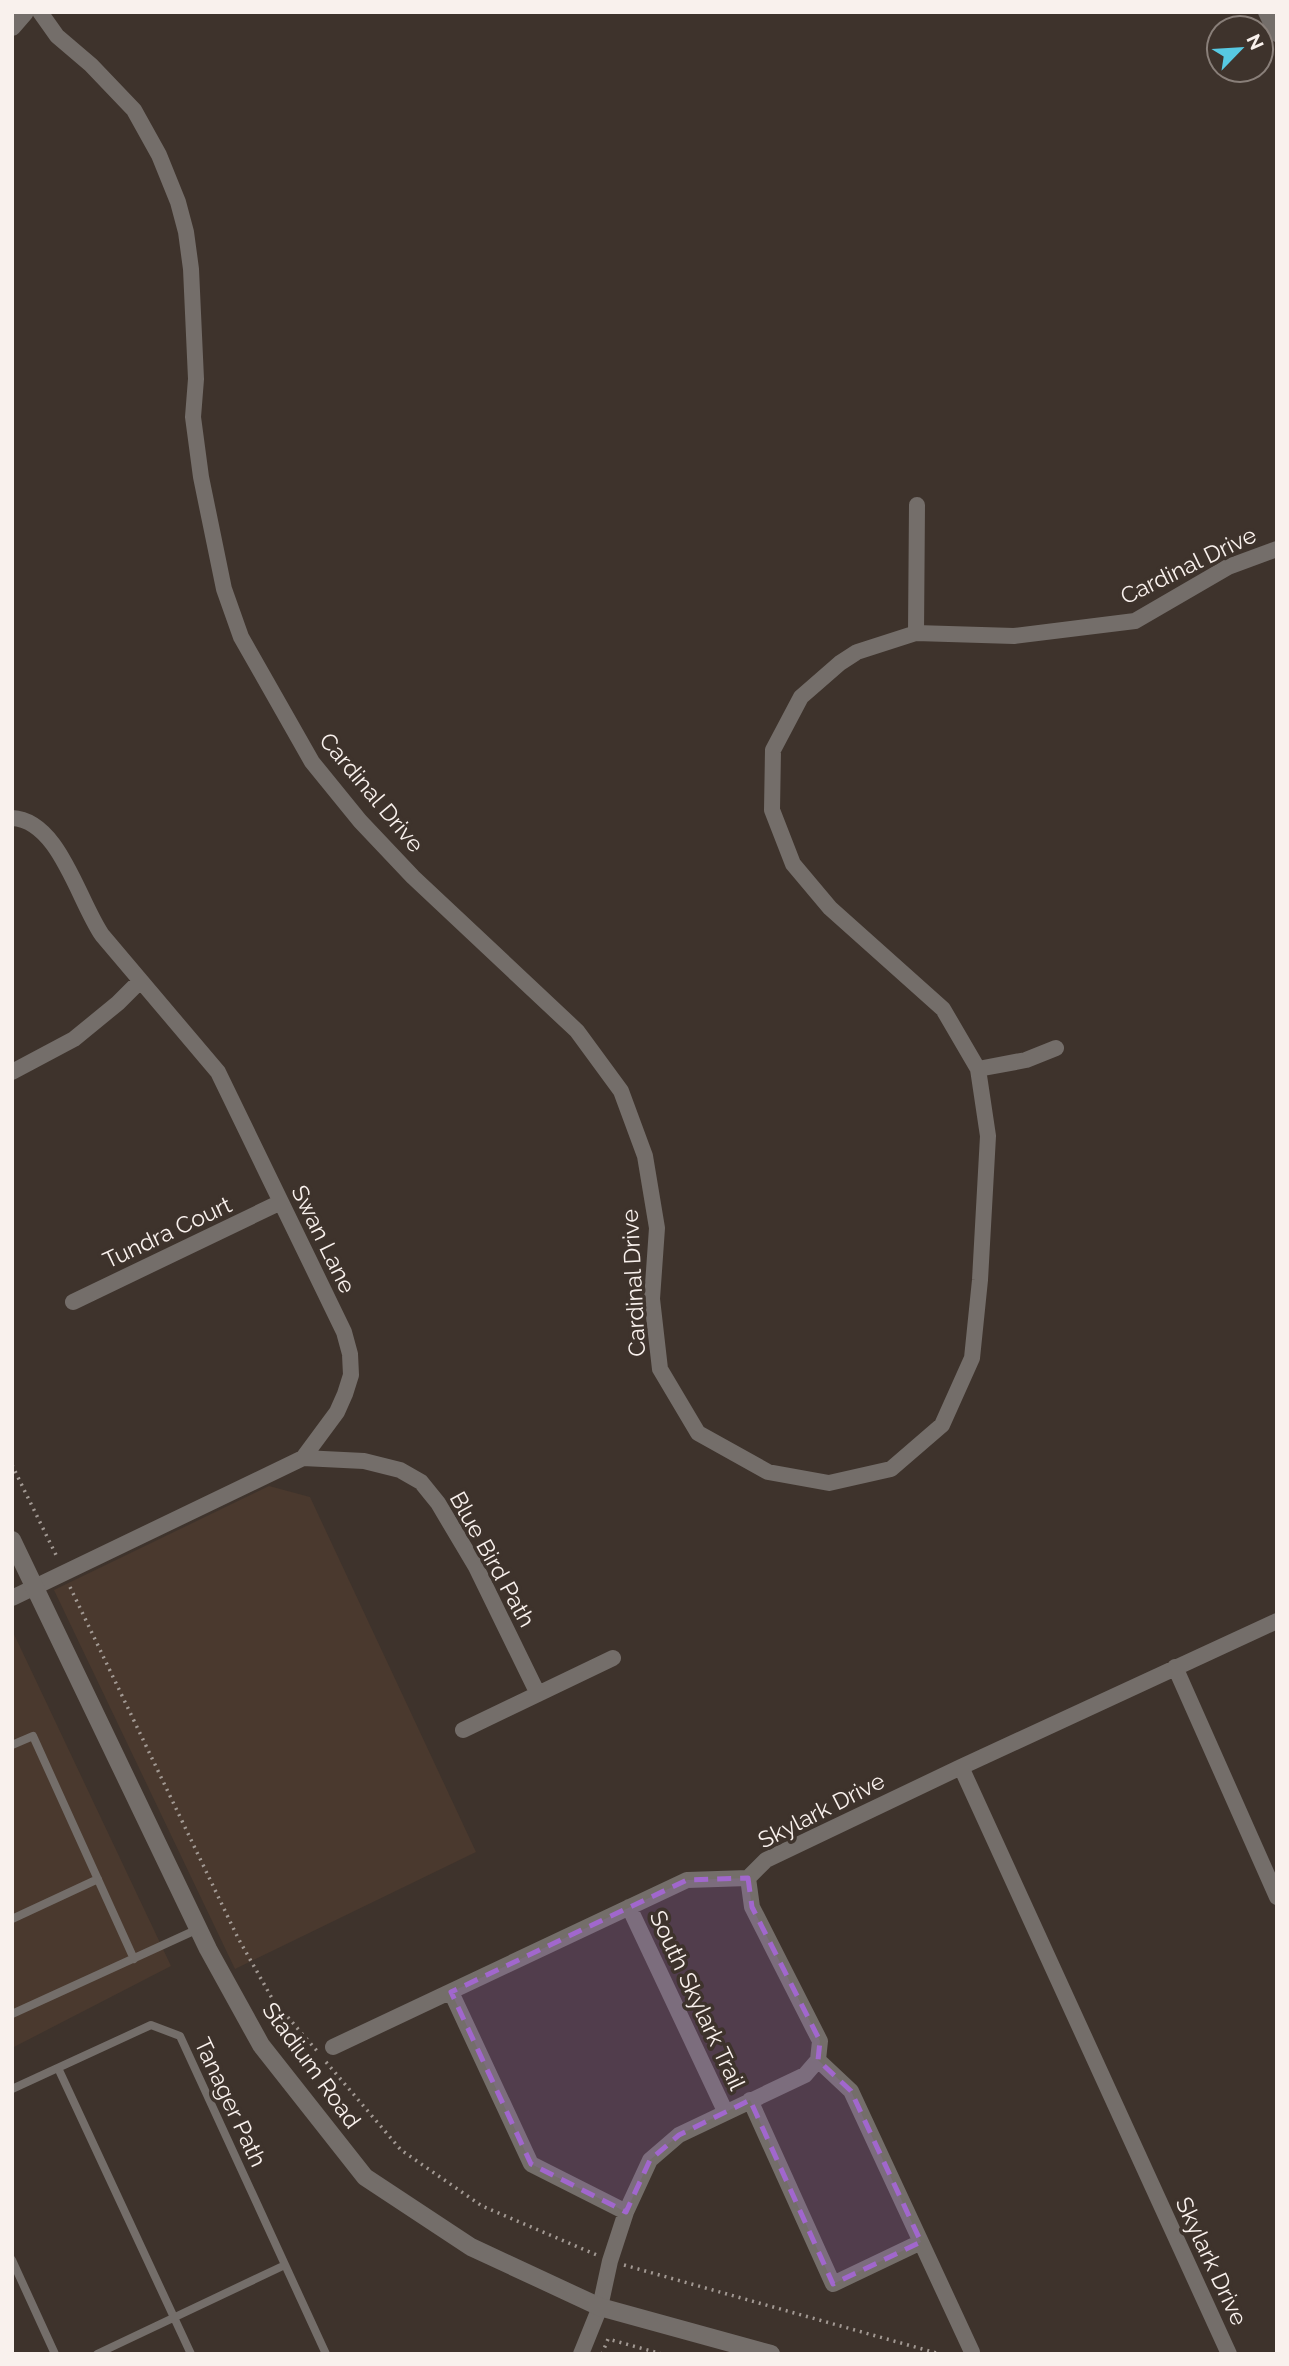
<svg xmlns="http://www.w3.org/2000/svg" width="1289" height="2366" font-family="Raleway,sans-serif">
	<style>
		.built { fill: #4a392e }
		.lines { fill: none; stroke-linecap: round; stroke-linejoin: round }
		.path { stroke: #a29993; stroke-width: 3.5; stroke-dasharray: 2 5; stroke-linecap: butt }
		.service { stroke: #746e6a; stroke-width: 8 }
		.minor { stroke: #746e6a; stroke-width: 16 }
		.tertiary { stroke: #746e6a; stroke-width: 18 }
		.marked { fill: #a167cd; fill-opacity: 0.2; stroke: #a167cd; stroke-width: 5; stroke-dasharray: 14 9; stroke-linejoin: round }
		.labels { text-anchor: middle; dominant-baseline: central; stroke-width: 7; stroke-linejoin: round; paint-order: stroke }
		.street-label { font-size: 23px; fill: #f9f1ed; stroke: #3e332c }
	</style>
	<rect width="100%" height="100%" fill="#3e332c"/>
	<path class="built" d="M 269,1486 L 310,1497 L 476,1852 L 235,1969 L 54,1590 Z
		M 12,1630 L 171,1966 L 12,2048 Z"/>
	<g class="lines">
		<path class="path" d="M 12,1465 L 57,1557
			M 70,1587 L 238,1938 L 273,2000 L 317,2051
			M 326,2062 L 401,2150 L 482,2206 L 597,2255
			M 624,2265 L 940,2354
			M 602,2354 L 608,2339 L 662,2354"/>
		<path class="service" d="M 12,1745 L 33,1736 L 134,1959
			M 12,1919 L 98,1879
			M 12,2014 L 198,1929
			M 58,2068 L 191,2354
			M 12,2089 L 151,2025 L 180,2036 L 326,2354
			M 12,2260 L 55,2354
			M 97,2354 L 285,2265"/>
		<path class="minor" d="M 40,12 L 57,36 L 91,65 L 134,110 L 159,155 L 178,202 L 186,232 L 191,269 L 196,379 L 193,417 L 201,477 L 224,589 L 241,637 L 312,762 L 360,821 L 413,877 L 577,1031 L 621,1091 L 645,1156 L 657,1228 L 652,1299 L 660,1369 L 698,1433 L 768,1472 L 829,1483 L 891,1469 L 942,1425 L 972,1358 L 980,1280 L 988,1136 L 978,1069 L 943,1009 L 830,908 L 793,864 L 772,810 L 773,750 L 801,697 L 840,663 L 857,652 L 916,633 L 1014,636 L 1135,621 L 1228,567 L 1277,549
			M 916,633 L 917,505
			M 12,818 C 59,820 78,900 102,935 L 218,1072 L 344,1332 L 350,1354 L 351,1375 L 345,1394 L 337,1412 L 303,1458 L 12,1598
			M 978,1069 L 1026,1060 L 1056,1048
			M 12,1072 L 74,1039 L 118,1003 L 140,981
			M 73,1302 L 281,1202
			M 303,1458 L 364,1461 L 400,1470 L 421,1482 L 438,1503 L 476,1567 L 538,1694
			M 1175,1667 L 1277,1897
			M 463,1730 L 613,1658
			M 961,1767 L 1229,2354
			M 629,1907 L 725,2111
			M 451,1992 L 531,2164 L 626,2212
			M 333,2047 L 687,1880 L 748,1878
			M 818,2060 L 851,2091 L 972,2352
			M 750,2100 L 833,2284 L 921,2242
			M 581,2354 L 600,2307 L 610,2261 L 626,2212 L 650,2160 L 679,2135 L 805,2075 L 818,2060 L 820,2041 L 752,1907 L 748,1878 L 766,1860 L 961,1767 L 1277,1621"/>
		<path class="tertiary" d="M 1267,12 L 1277,33
			M 12,27 L 25,12
			M 12,1540 L 208,1949 L 261,2045 L 365,2177 L 471,2247 L 600,2307 L 771,2354"/>
	</g>
	<path class="marked" d="M 748,1878 L 752,1907 L 820,2041 L 818,2060 L 851,2091 L 921,2242 L 833,2284 L 750,2100 L 679,2135 L 650,2160 L 626,2212 L 531,2164 L 451,1992 L 687,1880 Z"/>
	<g class="labels">
		<g class="street-label">
			<text transform="translate(1188 565) rotate(-26)">Cardinal Drive</text>
			<text transform="translate(372 792) rotate(50)">Cardinal Drive</text>
			<text transform="translate(167 1232) rotate(-25)">Tundra Court</text>
			<text transform="translate(324 1239) rotate(64)">Swan Lane</text>
			<text transform="translate(633 1283) rotate(-93)">Cardinal Drive</text>
			<text transform="translate(493 1559) rotate(61)">Blue Bird Path</text>
			<text transform="translate(821 1810) rotate(-27)">Skylark Drive</text>
			<text transform="translate(698 2000) rotate(65)">South Skylark Trail</text>
			<text transform="translate(312 2065) rotate(54)">Stadium Road</text>
			<text transform="translate(231 2102) rotate(65)">Tanager Path</text>
			<text transform="translate(1212 2261) rotate(65)">Skylark Drive</text>
		</g>
	</g>
	<rect width="1289" height="2366" fill="none" stroke="#f9f1ed" stroke-width="28"/>
	<g transform="translate(1240 49) rotate(65)"><circle r="33" fill="#3e332c" stroke="#897f79" stroke-width="2"/>
	<path d="M0-5L12 26L0 18L-12 26Z" fill="#57c9e2"/>
	<text y="-10" font-size="19" font-weight="bold" text-anchor="middle" fill="#f9f1ed">N</text>
	</g>
</svg>
